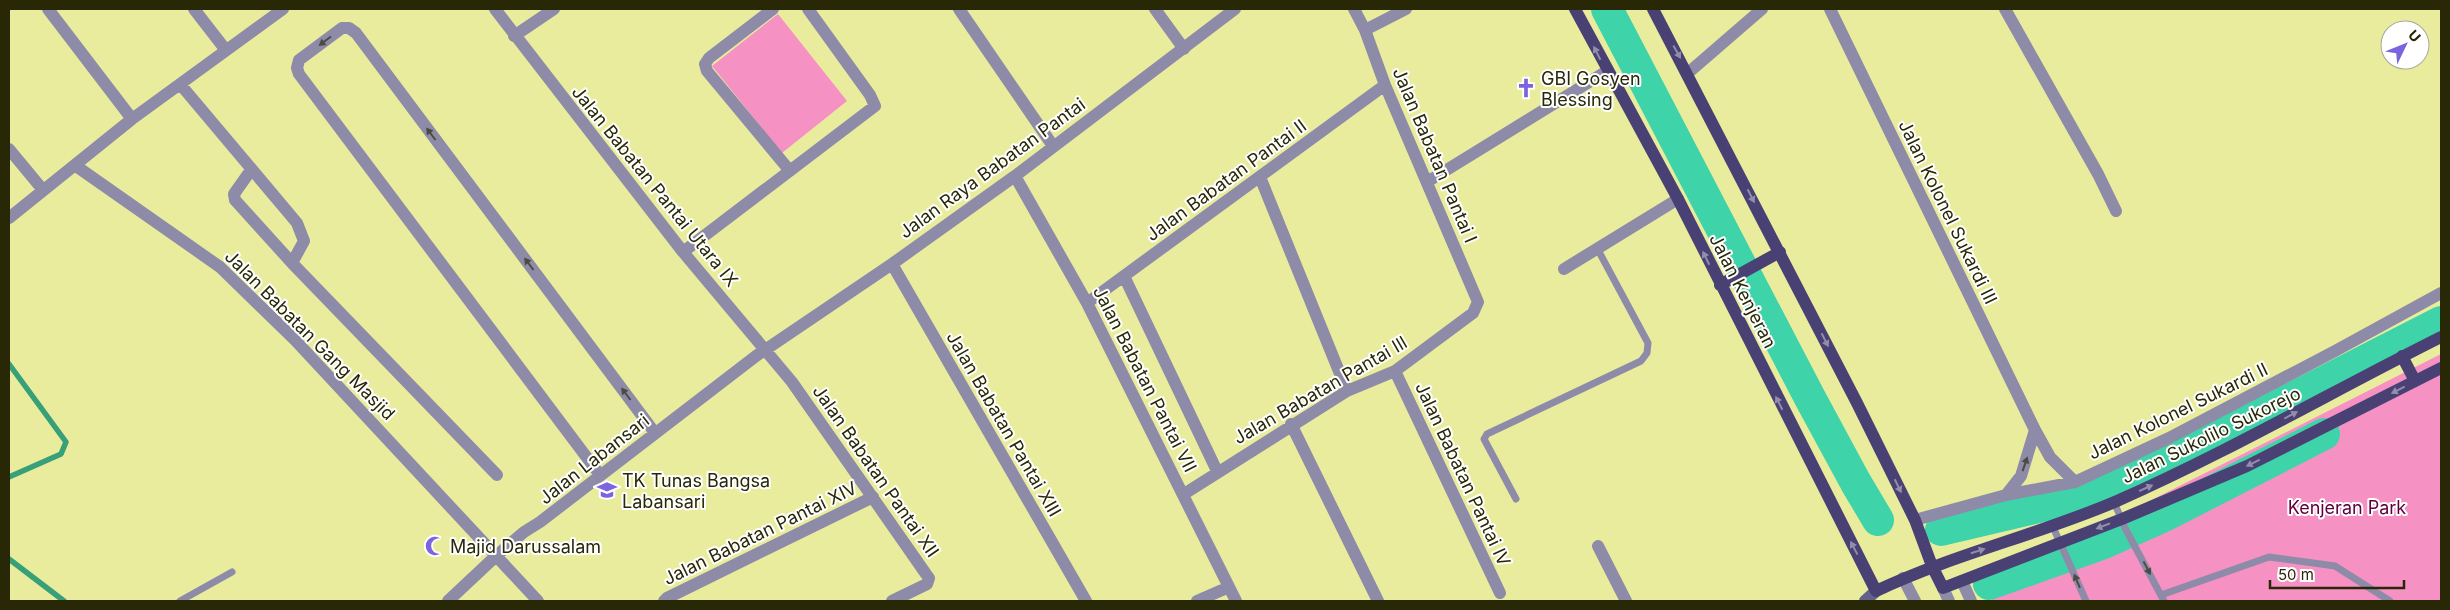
<svg xmlns="http://www.w3.org/2000/svg" width="2450" height="610" font-family="Inter,sans-serif">
	<style>
		.green { fill: #f691c4 }
		.lines { fill: none; stroke-linecap: round; stroke-linejoin: round }
		.stream { stroke: #37a078; stroke-width: 5.5 }
		.river { stroke: #3ed3a8; stroke-width: 32 }
		.service { stroke: #8e8ba9; stroke-width: 7 }
		.minor { stroke: #8e8ba9; stroke-width: 12 }
		.tertiary { stroke: #8e8ba9; stroke-width: 12 }
		.secondary { stroke: #65608b; stroke-width: 12 }
		.primary { stroke: #494174; stroke-width: 12 }
		.oneway { fill: #4c4b40 }
		.oneway2 { fill: #928dac }
		.labels { text-anchor: middle; dominant-baseline: central; stroke-width: 4; stroke-linejoin: round; paint-order: stroke }
		.poi-label { font-size: 18px; fill: #282807; stroke: #fff; text-anchor: start }
		.street-label { font-size: 18px; fill: #282807; stroke: #fff }
		.park-label { font-size: 18px; fill: #5f003d; stroke: #fff }
	</style>
	<rect width="100%" height="100%" fill="#eaec9d"/>
	<path class="green" d="M 778,14 L 847,101 L 782,153 L 712,66 Z
		M 2441,354 L 2441,601 L 1993,601 L 1978,574 L 2102,525 Z"/>
	<g class="lines">
		<path class="stream" d="M 9,364 L 66,442 L 61,454 L 9,477
			M 9,559 L 64,601"/>
		<path class="river" d="M 1607,9 L 1810,398 L 1856,483 L 1878,520
			M 1941,530 L 2077,498 L 2128,478 L 2214,438 L 2441,322
			M 1989,584 L 2104,543 L 2164,516 L 2324,434"/>
		<path class="service" d="M 1516,499 L 1484,439 L 1487,434 L 1641,361 L 1647,353 L 1648,343 L 1597,248
			M 2114,502 L 2125,528 L 2164,601
			M 2053,527 L 2086,601
			M 2161,595 L 2269,557 L 2335,566 L 2390,601
			M 180,601 L 232,572"/>
		<path class="minor" d="M 48,9 L 132,119
			M 194,9 L 225,49
			M 495,9 L 683,252 L 792,382 L 926,574 L 929,578 L 927,584 L 892,601
			M 773,9 L 709,58 L 705,64 L 707,71 L 790,171
			M 959,9 L 1053,146
			M 1155,9 L 1184,49
			M 1830,9 L 2035,430 L 2050,457 L 2075,482
			M 2005,9 L 2098,174 L 2116,211
			M 1365,30 L 1406,9
			M 514,36 L 554,9
			M 1688,73 L 1762,9
			M 180,84 L 297,223 L 304,241 L 292,263
			M 9,149 L 43,190
			M 76,166 L 220,267 L 295,340 L 538,601
			M 251,170 L 234,194 L 235,200 L 292,263 L 497,475
			M 1015,176 L 1087,303 L 1236,601
			M 1260,177 L 1347,391
			M 1427,182 L 1607,71
			M 9,218 L 132,119 L 283,9
			M 683,252 L 875,106 L 870,95 L 808,9
			M 892,264 L 1086,601
			M 1564,269 L 1678,199
			M 1124,276 L 1217,471
			M 1087,303 L 1385,85
			M 1395,371 L 1500,593
			M 1291,424 L 1378,601
			M 600,475 L 299,74 L 297,68 L 299,60 L 342,28 L 349,28 L 356,33 L 655,433
			M 1184,494 L 1347,391 L 1395,371 L 1473,313 L 1478,302 L 1385,85 L 1365,30 L 1354,9
			M 2006,495 L 2021,476 L 2035,430
			M 1915,520 L 2006,495 L 2075,482 L 2169,438 L 2335,351 L 2441,293
			M 1598,546 L 1626,601
			M 1903,578 L 1915,601
			M 448,601 L 496,556 L 524,532 L 540,522 L 756,356 L 892,264 L 1015,176 L 1235,9
			M 664,601 L 667,598 L 873,497
			M 1197,601 L 1229,587"/>
		<path class="tertiary" d="M 1962,581 L 1971,601
			M 1943,588 L 1949,601"/>
		<path class="secondary" d="M 1865,601 L 1876,591"/>
		<path class="primary" d="M 1575,9 L 1678,199 L 1876,591 C 1954,554 2038,535 2117,501 C 2228,452 2333,391 2441,337
			M 1653,9 L 1857,403 L 1915,520 L 1932,566 L 1943,588 L 2122,519 L 2247,466 L 2441,368
			M 1720,285 L 1780,252
			M 2402,356 L 2415,381"/>
	</g>
	<defs><path id="oneway-solid" d="M-6-.8H1V-3.2L6.5 0L1 3.2V.8H-6Z" transform="scale(1.25)"/></defs>
	<g class="oneway">
		<use href="#oneway-solid" transform="translate(325 41) rotate(143)"/>
		<use href="#oneway-solid" transform="translate(431 134) rotate(-127)"/>
		<use href="#oneway-solid" transform="translate(529 264) rotate(-127)"/>
		<use href="#oneway-solid" transform="translate(626 394) rotate(-127)"/>
		<use href="#oneway-solid" transform="translate(2025 464) rotate(-71)"/>
		<use href="#oneway-solid" transform="translate(2147 568) rotate(62)"/>
		<use href="#oneway-solid" transform="translate(2077 581) rotate(-113)"/>
	</g>
	<g class="oneway2">
		<use href="#oneway-solid" transform="translate(1677 52) rotate(61)"/>
		<use href="#oneway-solid" transform="translate(1597 53) rotate(-117)"/>
		<use href="#oneway-solid" transform="translate(1751 196) rotate(63)"/>
		<use href="#oneway-solid" transform="translate(1706 258) rotate(-116)"/>
		<use href="#oneway-solid" transform="translate(1825 340) rotate(63)"/>
		<use href="#oneway-solid" transform="translate(2398 390) rotate(153)"/>
		<use href="#oneway-solid" transform="translate(1779 403) rotate(-117)"/>
		<use href="#oneway-solid" transform="translate(2291 415) rotate(-28)"/>
		<use href="#oneway-solid" transform="translate(2253 463) rotate(154)"/>
		<use href="#oneway-solid" transform="translate(1898 486) rotate(64)"/>
		<use href="#oneway-solid" transform="translate(2146 488) rotate(-24)"/>
		<use href="#oneway-solid" transform="translate(2103 526) rotate(159)"/>
		<use href="#oneway-solid" transform="translate(1854 548) rotate(-118)"/>
		<use href="#oneway-solid" transform="translate(1978 551) rotate(-18)"/>
	</g>
	<defs>
		<symbol id="church-bare" viewBox="-9 -9 18 18"><path d="M-1.2-6h2.4v3.5h3.3v2.4h-3.3V6h-2.4V-.1h-3.3v-2.4h3.3Z" fill="#7d64df" stroke="#fff" stroke-width="2.5" paint-order="stroke"/></symbol>
		<symbol id="school-bare" viewBox="-9 -9 18 18"><path d="M0-5L7-2L0 1L-7-2ZM-4 1L0 2.5L4 1V4Q0 6-4 4Z" fill="#7d64df" stroke="#fff" stroke-width="2.5" paint-order="stroke"/></symbol>
		<symbol id="mosque-bare" viewBox="-9 -9 18 18"><path d="M3.5-4.9A6 6 0 1 0 3.5 4.9A5 5 0 1 1 3.5-4.9Z" fill="#7d64df" stroke="#fff" stroke-width="2.5" paint-order="stroke"/></symbol>
	</defs>
	<g fill-rule="evenodd">
		<use href="#church-bare" x="1512" y="74" width="28" height="28"/>
		<use href="#school-bare" x="593" y="476" width="28" height="28"/>
		<use href="#mosque-bare" x="421" y="532" width="28" height="28"/>
	</g>
	<g class="labels">
		<g class="poi-label">
			<text x="1541" y="78">GBI Gosyen<tspan x="1541" dy="21">Blessing</tspan></text>
			<text x="622" y="480">TK Tunas Bangsa<tspan x="622" dy="21">Labansari</tspan></text>
			<text x="450" y="546">Majid Darussalam</text>
		</g>
		<g class="street-label">
			<text transform="translate(1435 155) rotate(67)">Jalan Babatan Pantai I</text>
			<text transform="translate(992 168) rotate(-36)">Jalan Raya Babatan Pantai</text>
			<text transform="translate(1226 180) rotate(-36)">Jalan Babatan Pantai II</text>
			<text transform="translate(655 186) rotate(51)">Jalan Babatan Pantai Utara IX</text>
			<text transform="translate(1948 212) rotate(64)">Jalan Kolonel Sukardi III</text>
			<text transform="translate(1743 291) rotate(63)">Jalan Kenjeran</text>
			<text transform="translate(310 335) rotate(45)">Jalan Babatan Gang Masjid</text>
			<text transform="translate(1145 379) rotate(63)">Jalan Babatan Pantai VII</text>
			<text transform="translate(1320 390) rotate(-30)">Jalan Babatan Pantai Ill</text>
			<text transform="translate(2178 411) rotate(-26)">Jalan Kolonel Sukardi II</text>
			<text transform="translate(1004 424) rotate(60)">Jalan Babatan Pantai XIII</text>
			<text transform="translate(2211 435) rotate(-26)">Jalan Sukolilo Sukorejo</text>
			<text transform="translate(594 459) rotate(-38)">Jalan Labansari</text>
			<text transform="translate(876 471) rotate(55)">Jalan Babatan Pantai XII</text>
			<text transform="translate(1463 474) rotate(65)">Jalan Babatan Pantai IV</text>
			<text transform="translate(760 533) rotate(-26)">Jalan Babatan Pantai XIV</text>
		</g>
		<g class="park-label">
			<text x="2347" y="507">Kenjeran Park</text>
		</g>
	</g>
	<rect width="2450" height="610" fill="none" stroke="#282807" stroke-width="20"/>
	<g transform="translate(2405 45) rotate(47)"><circle r="24" fill="#ffffff" stroke="#a9a99c"/>
	<path d="M0-4L9 19L0 12L-9 19Z" fill="#7d64df"/>
	<text y="-8" font-size="14" font-weight="bold" text-anchor="middle" fill="#282807">U</text>
	</g>
	<path d="M2270 580v8h134v-8" fill="none" stroke="#282807" stroke-width="2.5"/>
	<text x="2278" y="580" font-size="15" fill="#282807" stroke="#ffffff" stroke-width="4" paint-order="stroke">50 m</text>
</svg>
